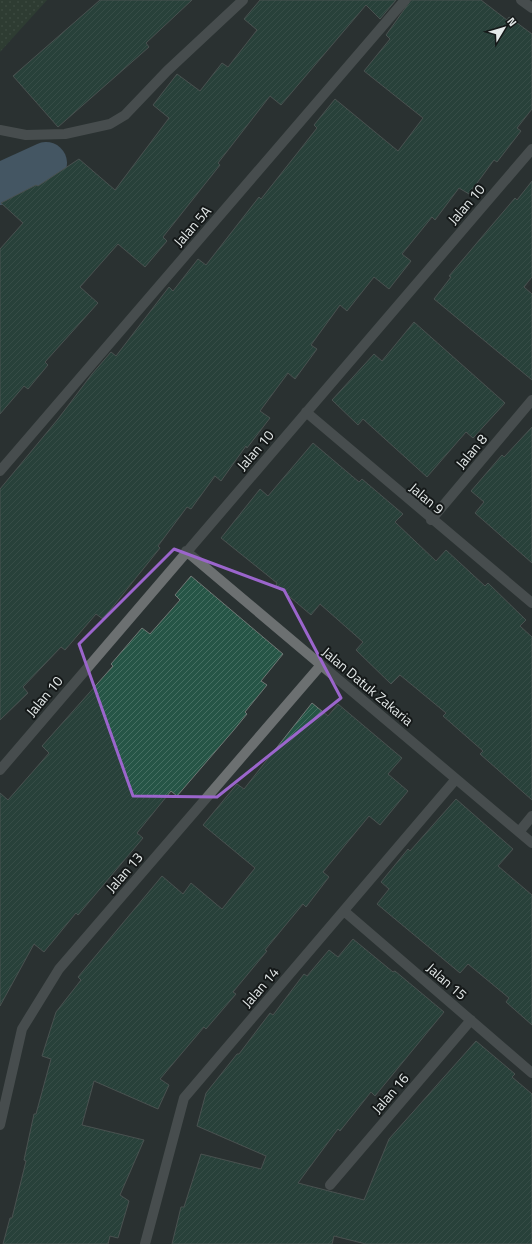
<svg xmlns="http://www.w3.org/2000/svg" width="532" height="1244" font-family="'Titillium Web',sans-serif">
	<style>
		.park { fill: url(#park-dots) }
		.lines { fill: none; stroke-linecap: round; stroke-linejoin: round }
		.river { stroke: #6483a1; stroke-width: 42 }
		.building { fill: url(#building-hatch); stroke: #707875 }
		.minor { stroke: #6c7071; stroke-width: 10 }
		.marked { fill: none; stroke: #9b65cc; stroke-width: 3; stroke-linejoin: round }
		.labels { text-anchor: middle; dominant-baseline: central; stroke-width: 4; stroke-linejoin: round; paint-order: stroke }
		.street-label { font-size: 14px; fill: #e5eaea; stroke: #151919 }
	</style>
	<defs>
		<pattern id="park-dots" width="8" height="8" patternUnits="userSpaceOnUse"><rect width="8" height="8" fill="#334b33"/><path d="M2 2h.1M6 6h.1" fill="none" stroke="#506551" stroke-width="1.8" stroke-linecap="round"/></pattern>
		<pattern id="building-hatch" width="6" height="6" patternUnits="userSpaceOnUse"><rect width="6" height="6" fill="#265546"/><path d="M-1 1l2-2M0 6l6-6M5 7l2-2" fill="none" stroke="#456e61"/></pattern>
	</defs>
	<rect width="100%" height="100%" fill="#2a3232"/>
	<path class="park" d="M 0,0 L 47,0 L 0,52 Z"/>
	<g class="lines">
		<path class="river" d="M 0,184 L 46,163"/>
	</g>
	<path class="building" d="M 100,0 L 192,0 L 146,43 L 149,47 L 58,127 L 13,76 Z
		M 260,0 L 396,0 L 380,19 L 366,5 L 281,105 L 270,96 L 218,163 L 220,165 L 163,237 L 167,241 L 145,267 L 118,244 L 80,287 L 98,303 L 45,362 L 48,365 L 28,389 L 24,386 L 0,414 L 0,249 L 23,223 L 1,203 L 36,185 L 38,186 L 79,159 L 115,190 L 169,118 L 153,105 L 177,74 L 200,91 L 222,63 L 228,67 L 257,30 L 244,19 Z
		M 411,0 L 481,0 L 507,20 L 509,17 L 532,34 L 532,109 L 517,128 L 521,131 L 497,162 L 494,160 L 469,194 L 459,188 L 435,220 L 432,217 L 402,254 L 411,261 L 389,289 L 374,277 L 347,311 L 340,305 L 311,345 L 317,349 L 295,379 L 288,373 L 260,411 L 270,418 L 247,448 L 246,446 L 221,481 L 215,476 L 191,509 L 187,507 L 158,546 L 160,548 L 103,619 L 96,614 L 65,650 L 61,647 L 23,687 L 28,693 L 0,720 L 0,489 L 58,419 L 92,374 L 111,352 L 116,356 L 169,287 L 173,291 L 198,259 L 206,265 L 259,197 L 261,199 L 295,156 L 317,128 L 314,125 L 335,99 L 398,151 L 423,118 L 364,71 L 390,39 L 386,35 Z
		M 532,181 L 532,277 L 524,287 L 532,294 L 532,380 L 434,299 L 451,277 L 449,276 L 481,238 L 515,198 L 517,200 Z
		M 414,322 L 505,403 L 473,438 L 466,432 L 427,477 L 363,419 L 358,425 L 332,400 L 374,354 L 382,361 Z
		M 532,427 L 532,563 L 475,513 L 484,502 L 471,491 L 502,455 L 504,457 Z
		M 313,443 L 359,482 L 362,479 L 403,514 L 395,522 L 436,561 L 446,550 L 485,586 L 488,583 L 526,620 L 520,626 L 532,637 L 532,800 L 480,754 L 483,751 L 443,716 L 446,713 L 400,675 L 391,684 L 356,650 L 363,642 L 320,604 L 311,615 L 276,585 L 277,583 L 221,538 L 260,489 L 268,496 Z
		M 191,576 L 283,654 L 261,681 L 267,685 L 245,712 L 247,714 L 233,731 L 177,796 L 171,791 L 137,833 L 143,838 L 78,915 L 76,913 L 44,952 L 34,944 L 0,1006 L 0,793 L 8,800 L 49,753 L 42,746 L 113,666 L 111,664 L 142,628 L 150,634 L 180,600 L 175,595 Z
		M 312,703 L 328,716 L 338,704 L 402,758 L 388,774 L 408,791 L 380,825 L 369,816 L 323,872 L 329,877 L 306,907 L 303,904 L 265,950 L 267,951 L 233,992 L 236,994 L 206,1029 L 204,1027 L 160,1079 L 169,1085 L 158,1109 L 94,1081 L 82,1125 L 144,1140 L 120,1195 L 129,1201 L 118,1238 L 110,1236 L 108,1244 L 3,1244 L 10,1218 L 12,1218 L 26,1161 L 24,1160 L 34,1114 L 36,1114 L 51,1059 L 42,1056 L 56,1012 L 81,980 L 78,977 L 162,876 L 183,894 L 191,883 L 222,909 L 255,868 L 203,825 L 237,784 L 244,789 Z
		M 456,799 L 513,849 L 498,866 L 532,895 L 532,1025 L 506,1002 L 509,998 L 468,964 L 460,973 L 377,904 L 389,889 L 381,882 L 408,849 L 410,851 Z
		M 353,939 L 393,972 L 395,971 L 444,1012 L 375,1096 L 371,1092 L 340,1131 L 338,1129 L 298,1183 L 364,1200 L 389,1139 L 476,1041 L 515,1074 L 512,1077 L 532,1094 L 532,1244 L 366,1244 L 334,1236 L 332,1244 L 172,1244 L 181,1207 L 184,1207 L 201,1154 L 261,1169 L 266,1156 L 197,1126 L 206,1093 L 237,1054 L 239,1054 L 270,1013 L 273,1015 L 304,974 L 307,976 L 329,950 L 338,957 Z"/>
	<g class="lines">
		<path class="minor" d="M 521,0 L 532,8
			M 0,130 L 26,135 L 65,134 L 110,124 L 125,115 L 167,71 L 243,0
			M 306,412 L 532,603
			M 0,471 L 405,0
			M 431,520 L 532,400
			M 186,551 L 532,843
			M 0,770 L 532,149
			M 519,832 L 532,816
			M 344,911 L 532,1073
			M 0,1125 L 22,1029 L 59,969 L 321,665
			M 330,1185 L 471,1020
			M 145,1244 L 184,1098 L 456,779"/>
	</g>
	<path d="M0 0H532V1244H0ZM 174,549 L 284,590 L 341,698 L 217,797 L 133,796 L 79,644 Z" fill="#2a3232" fill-opacity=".55" fill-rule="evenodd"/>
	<path class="marked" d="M 174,549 L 284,590 L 341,698 L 217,797 L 133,796 L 79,644 Z"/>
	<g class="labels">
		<g class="street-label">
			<text transform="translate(466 204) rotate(-49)">Jalan 10</text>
			<text transform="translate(192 226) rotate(-49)">Jalan 5A</text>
			<text transform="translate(255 450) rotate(-49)">Jalan 10</text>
			<text transform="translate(471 451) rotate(-50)">Jalan 8</text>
			<text transform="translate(427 498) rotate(40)">Jalan 9</text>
			<text transform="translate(368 686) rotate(40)">Jalan Datuk Zakaria</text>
			<text transform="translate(44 696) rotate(-50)">Jalan 10</text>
			<text transform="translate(124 872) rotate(-49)">Jalan 13</text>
			<text transform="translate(447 981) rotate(41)">Jalan 15</text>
			<text transform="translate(260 987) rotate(-49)">Jalan 14</text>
			<text transform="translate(390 1093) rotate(-49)">Jalan 16</text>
		</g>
	</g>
	<g transform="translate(504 28) rotate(52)" stroke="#151919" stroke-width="3" paint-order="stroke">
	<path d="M0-3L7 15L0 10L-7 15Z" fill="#e5eaea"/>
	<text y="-6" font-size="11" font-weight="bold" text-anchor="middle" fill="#e5eaea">N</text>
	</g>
</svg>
